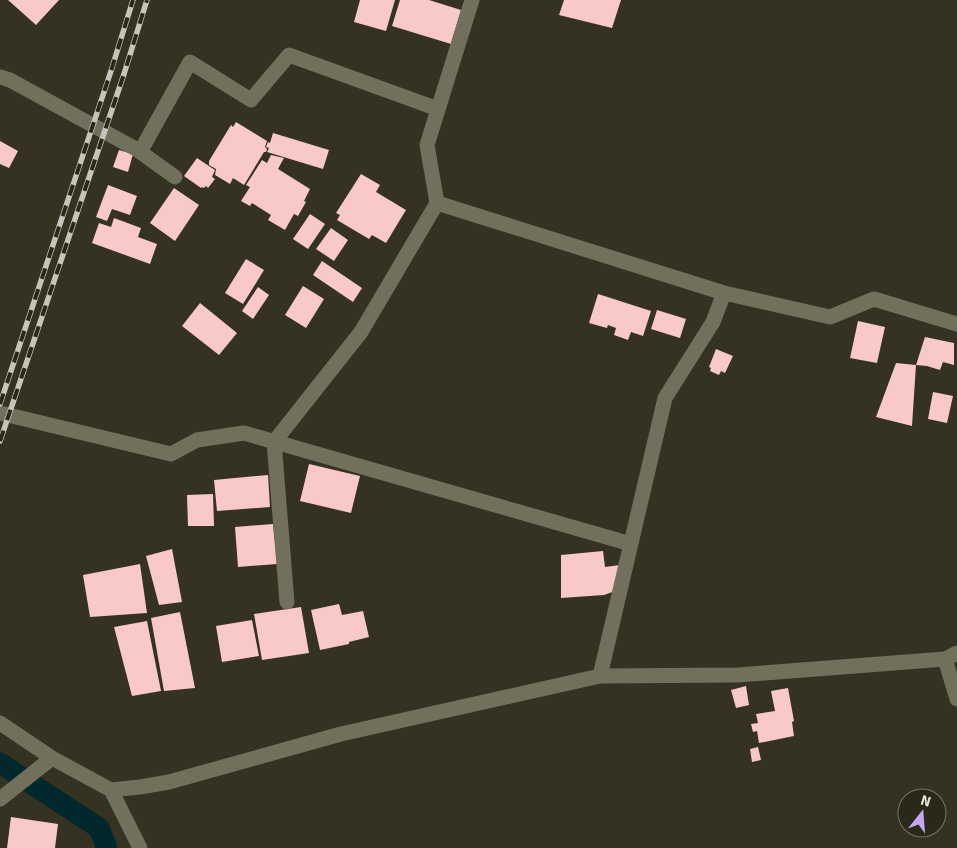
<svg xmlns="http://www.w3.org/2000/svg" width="957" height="848" font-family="Signika,sans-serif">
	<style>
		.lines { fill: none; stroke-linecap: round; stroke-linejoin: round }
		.canal { stroke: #01282d; stroke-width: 21 }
		.building { fill: #f8c9c7 }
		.street { stroke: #726f5d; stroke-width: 15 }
		.rail-casing { stroke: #c6c5b9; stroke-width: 5.5 }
		.rail { stroke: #2b2819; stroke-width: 4; stroke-dasharray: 11; stroke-linecap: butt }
	</style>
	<rect width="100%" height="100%" fill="#353222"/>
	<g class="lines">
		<path class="canal" d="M 0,763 L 99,828 L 107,848"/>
	</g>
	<path class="building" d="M 8,0 L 59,0 L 36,25 Z
		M 360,0 L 395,0 L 386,31 L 354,22 Z
		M 400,0 L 429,0 L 461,10 L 451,44 L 392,26 Z
		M 564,0 L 621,0 L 612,28 L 559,15 Z
		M 236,122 L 267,141 L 265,147 L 267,149 L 266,152 L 264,152 L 244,185 L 233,178 L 230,184 L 215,175 L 216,169 L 209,165 L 209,161 L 231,125 L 233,127 Z
		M 273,133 L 329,150 L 323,169 L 267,152 L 269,148 L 266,147 L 268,142 L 270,143 Z
		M 0,141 L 18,151 L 9,168 L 0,164 Z
		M 119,150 L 133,154 L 128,172 L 113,167 Z
		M 271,155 L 284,158 L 278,169 L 310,189 L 304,201 L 306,202 L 298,216 L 294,214 L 285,230 L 268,220 L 271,215 L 252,203 L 250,206 L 241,201 L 250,187 L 246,185 L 262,160 L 267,163 Z
		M 197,158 L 215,170 L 212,177 L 215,179 L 208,188 L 206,186 L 204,188 L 202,187 L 201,188 L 184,176 Z
		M 361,174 L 380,185 L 376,192 L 406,210 L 386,243 L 372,235 L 369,239 L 337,220 L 340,215 L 336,213 Z
		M 108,185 L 137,196 L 130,215 L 112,209 L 107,221 L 96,217 Z
		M 174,188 L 199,205 L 175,241 L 150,223 Z
		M 310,214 L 325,224 L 308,249 L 293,239 Z
		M 114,218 L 141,228 L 138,237 L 157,244 L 150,264 L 92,243 L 99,223 L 111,227 Z
		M 331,228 L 348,240 L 334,261 L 316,249 Z
		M 246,259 L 264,270 L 243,304 L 225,293 Z
		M 322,261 L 362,288 L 353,302 L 313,275 Z
		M 303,286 L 324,299 L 306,328 L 285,315 Z
		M 258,287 L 269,295 L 253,319 L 242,311 Z
		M 598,294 L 651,311 L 643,336 L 631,332 L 628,340 L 614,335 L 616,328 L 608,325 L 607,328 L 589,323 Z
		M 200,303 L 237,333 L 219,355 L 182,326 Z
		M 657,310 L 686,319 L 680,338 L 651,329 Z
		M 858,321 L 885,327 L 877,363 L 850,358 Z
		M 925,337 L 954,343 L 954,365 L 943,362 L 940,370 L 927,366 L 916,365 Z
		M 716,349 L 733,356 L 725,373 L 721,371 L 719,375 L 710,371 L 711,368 L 709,367 Z
		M 896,363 L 916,365 L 912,426 L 876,417 Z
		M 933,392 L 953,396 L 947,423 L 928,419 Z
		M 309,464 L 360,476 L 351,513 L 300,501 Z
		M 268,475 L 270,507 L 217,511 L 214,480 Z
		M 213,494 L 214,526 L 188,526 L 187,495 Z
		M 273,524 L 277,564 L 238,567 L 235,527 Z
		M 172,549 L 182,602 L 159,605 L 146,556 Z
		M 603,551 L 605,567 L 620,565 L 621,589 L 604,595 L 561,598 L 561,555 Z
		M 140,564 L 147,613 L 90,617 L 83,575 Z
		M 339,604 L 342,615 L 363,611 L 369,637 L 349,642 L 349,644 L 320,650 L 311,610 Z
		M 301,607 L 309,653 L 262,660 L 254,614 Z
		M 180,612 L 195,688 L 164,691 L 151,618 Z
		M 252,620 L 259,656 L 222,662 L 216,626 Z
		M 147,621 L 161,691 L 132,696 L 114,627 Z
		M 746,686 L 749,705 L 736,708 L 731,690 Z
		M 788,688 L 794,721 L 792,722 L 794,736 L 759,743 L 757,731 L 753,732 L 751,724 L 758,723 L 756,714 L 775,711 L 771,691 Z
		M 758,747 L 761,760 L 752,762 L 750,749 Z
		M 11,817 L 58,824 L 55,848 L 7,848 Z"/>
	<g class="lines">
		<path class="street" d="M 0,77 L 10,80 L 136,149 L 175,177
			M 140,152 L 190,62 L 251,100 L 289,55 L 438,109
			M 437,203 L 724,293 L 830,317 L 874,299 L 957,324
			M 0,413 L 171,454 L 197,440 L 244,433 L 631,544
			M 287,602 L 274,442 L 361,332 L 437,203 L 427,145 L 472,0
			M 945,659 L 957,699
			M 600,676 L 665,398 L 713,322 L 724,293
			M 0,723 L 52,758 L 111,790 L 140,787 L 169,782 L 341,734 L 600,676 L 738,675 L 945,659 L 957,653
			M 111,790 L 140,848
			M 0,799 L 52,758"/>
		<defs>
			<path id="rail" d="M 0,404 L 111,71 L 133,0
				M 0,441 L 124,74 L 147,0"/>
		</defs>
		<use href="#rail" class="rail-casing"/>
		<use href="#rail" class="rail"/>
	</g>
	<g transform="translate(922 813) rotate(17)"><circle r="24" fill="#2b2819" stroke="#767467"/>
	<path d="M0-4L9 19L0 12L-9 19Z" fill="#c6a6f0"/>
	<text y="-8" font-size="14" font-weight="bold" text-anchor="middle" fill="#e7e6db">N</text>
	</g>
</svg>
